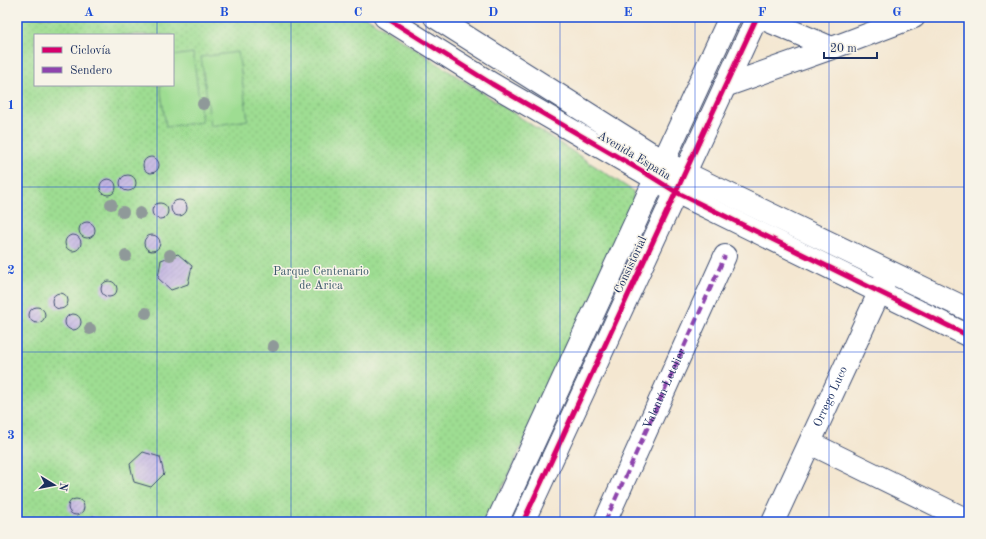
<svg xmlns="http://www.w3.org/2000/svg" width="986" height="539" font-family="'Old Standard TT',serif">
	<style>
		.grass { fill: url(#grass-dots); stroke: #5c8678; fill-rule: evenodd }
		.garden { fill: #9edd92; stroke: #5c8678 }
		.building { fill: url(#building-hatch) }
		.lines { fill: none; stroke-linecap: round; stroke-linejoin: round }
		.minor-casing { stroke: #3c4b6f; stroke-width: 24 }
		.minor { stroke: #fff; stroke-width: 22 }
		.quiet { stroke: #8e44ad; stroke-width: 4; stroke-dasharray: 8 4; stroke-linecap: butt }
		.cycleway-casing { stroke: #f7f3e8; stroke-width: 8 }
		.cycleway { stroke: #d6006c; stroke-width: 5 }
		.tree { fill: #8f9999 }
		.grid { fill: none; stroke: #1d4ed8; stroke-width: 1; stroke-opacity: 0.55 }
		.labels { text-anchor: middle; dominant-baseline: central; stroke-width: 3; stroke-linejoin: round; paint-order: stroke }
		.street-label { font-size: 12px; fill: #1b2f5e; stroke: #f7f3e8 }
		.park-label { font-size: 12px; fill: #3c5a6b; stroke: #f7f3e8 }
		.neatline { fill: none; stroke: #1d4ed8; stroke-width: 1.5 }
		.grid-label { font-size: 13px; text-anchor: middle; font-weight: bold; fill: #1d4ed8 }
	</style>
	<defs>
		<pattern id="grass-dots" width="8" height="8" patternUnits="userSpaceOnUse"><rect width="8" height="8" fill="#9edd92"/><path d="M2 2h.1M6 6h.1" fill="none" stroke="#88be80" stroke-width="1.8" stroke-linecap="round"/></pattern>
		<pattern id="building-hatch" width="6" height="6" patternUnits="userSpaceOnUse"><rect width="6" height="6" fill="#c3b5e3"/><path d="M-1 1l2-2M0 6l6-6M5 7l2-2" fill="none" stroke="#9e94bb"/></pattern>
	</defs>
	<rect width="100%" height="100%" fill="#f7f3e8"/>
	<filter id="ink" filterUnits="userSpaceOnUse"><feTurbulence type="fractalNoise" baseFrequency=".025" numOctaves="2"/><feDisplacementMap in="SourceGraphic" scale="8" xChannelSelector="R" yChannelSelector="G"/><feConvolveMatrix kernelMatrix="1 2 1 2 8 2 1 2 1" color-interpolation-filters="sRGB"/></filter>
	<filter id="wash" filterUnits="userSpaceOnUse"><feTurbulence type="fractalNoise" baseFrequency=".012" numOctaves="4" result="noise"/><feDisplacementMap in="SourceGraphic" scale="16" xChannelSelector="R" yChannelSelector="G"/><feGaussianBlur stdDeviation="0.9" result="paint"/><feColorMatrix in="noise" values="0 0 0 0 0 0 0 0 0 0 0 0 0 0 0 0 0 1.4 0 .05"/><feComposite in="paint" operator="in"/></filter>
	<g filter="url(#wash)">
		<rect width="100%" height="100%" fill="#f4e7d1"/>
		<path class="grass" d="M 17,17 L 366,17 L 633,191 L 634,207 L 486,522 L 17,522 ZM 35,35 L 173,35 L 173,85 L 35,85 Z"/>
		<path class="garden" d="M 238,52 L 248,120 L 211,126 L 201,57 Z
			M 193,53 L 202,122 L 166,127 L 160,85 L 173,85 L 173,56 Z"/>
		<g id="blocks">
			<path class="building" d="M143 165a8 8 0 1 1 16 0a8 8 0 1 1-16 0Z
				M120 183a8 8 0 1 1 16 0a8 8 0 1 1-16 0Z
				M100 187a8 8 0 1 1 16 0a8 8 0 1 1-16 0Z
				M171 208a8 8 0 1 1 16 0a8 8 0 1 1-16 0Z
				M152 211a8 8 0 1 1 16 0a8 8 0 1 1-16 0Z
				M79 230a8 8 0 1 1 16 0a8 8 0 1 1-16 0Z
				M144 243a8 8 0 1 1 16 0a8 8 0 1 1-16 0Z
				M65 243a8 8 0 1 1 16 0a8 8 0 1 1-16 0Z
				M 178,254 L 192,266 L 188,284 L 171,290 L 158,278 L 161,260 Z
				M101 289a8 8 0 1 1 16 0a8 8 0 1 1-16 0Z
				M52 301a8 8 0 1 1 16 0a8 8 0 1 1-16 0Z
				M29 315a8 8 0 1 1 16 0a8 8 0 1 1-16 0Z
				M65 322a8 8 0 1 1 16 0a8 8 0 1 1-16 0Z
				M 143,452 L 160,457 L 164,474 L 151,487 L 134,482 L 130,464 Z
				M68 507a8 8 0 1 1 16 0a8 8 0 1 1-16 0Z
				M 93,516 L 98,518 L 101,522 L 86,522 L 88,519 Z"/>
		</g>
	</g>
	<g filter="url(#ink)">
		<use href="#blocks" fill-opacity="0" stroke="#3c4b6f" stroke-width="1"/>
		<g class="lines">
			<defs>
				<g id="minor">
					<path d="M 385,17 L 492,84 L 647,174 L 676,192 L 969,336"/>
					<path d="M 435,17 L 663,161 L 685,173 L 969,310"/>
					<path d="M 759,17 L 832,48"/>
					<path d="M 725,86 L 832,48 L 914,17"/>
					<path d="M 810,443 L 969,521"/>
					<path d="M 497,522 L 730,17"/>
					<path d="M 523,522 L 757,17"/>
					<path id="s1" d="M 605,522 L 725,256"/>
					<path id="s2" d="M 773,522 L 885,280"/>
				</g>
			</defs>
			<use href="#minor" class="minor-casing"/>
			<use href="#minor" class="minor"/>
			<path class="quiet" d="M 605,522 L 725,256"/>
			<defs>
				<path id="cycleway" d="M 385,17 L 492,84 L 647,174 L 676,192 L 969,336
					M 523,522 L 757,17"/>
			</defs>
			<use href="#cycleway" class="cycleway-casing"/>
			<use href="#cycleway" class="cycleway"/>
		</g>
		<g class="tree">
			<circle cx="203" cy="104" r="6"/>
			<circle cx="111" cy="204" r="6"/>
			<circle cx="123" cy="212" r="6"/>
			<circle cx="140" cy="213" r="6"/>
			<circle cx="170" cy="255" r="6"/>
			<circle cx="126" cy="256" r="6"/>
			<circle cx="146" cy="313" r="6"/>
			<circle cx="90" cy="329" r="6"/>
			<circle cx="273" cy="346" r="6"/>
		</g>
	</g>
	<path class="grid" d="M 157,17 L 157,35M 291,17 L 291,522M 426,17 L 426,522M 560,17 L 560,522M 695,17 L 695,522M 829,17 L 829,522M 157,85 L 157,522M 17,187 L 969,187M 17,352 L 969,352"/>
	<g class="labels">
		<g class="street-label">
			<text transform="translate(634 156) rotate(31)">Avenida España</text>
			<text transform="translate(631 265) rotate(-65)">Consistorial</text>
			<text stroke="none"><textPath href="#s1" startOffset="146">Valentín Letelier</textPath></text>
			<text stroke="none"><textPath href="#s2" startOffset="138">Orrego Luco</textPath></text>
		</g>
		<g class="park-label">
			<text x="321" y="272">Parque Centenario<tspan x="321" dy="14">de Arica</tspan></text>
		</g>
	</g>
	<rect width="986" height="539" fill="none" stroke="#f7f3e8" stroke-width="44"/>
	<rect x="34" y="34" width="140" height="52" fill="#f7f3e8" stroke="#9fa5b1"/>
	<rect x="42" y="47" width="20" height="6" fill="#d6006c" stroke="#9fa5b1"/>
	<text x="70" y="54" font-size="12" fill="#1b2f5e">Ciclovía</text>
	<rect x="42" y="67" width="20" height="6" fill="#8e44ad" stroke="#9fa5b1"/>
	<text x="70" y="74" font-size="12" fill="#1b2f5e">Sendero</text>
	<g transform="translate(54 485) rotate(100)" stroke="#f7f3e8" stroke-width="3" paint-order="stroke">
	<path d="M0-3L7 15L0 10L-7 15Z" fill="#1b2f5e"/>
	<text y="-6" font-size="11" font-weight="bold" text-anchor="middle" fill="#1b2f5e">N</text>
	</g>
	<path d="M824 52v6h53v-6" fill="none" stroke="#1b2f5e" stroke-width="2"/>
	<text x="830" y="52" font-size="12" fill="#1b2f5e" stroke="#f7f3e8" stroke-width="3" paint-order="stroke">20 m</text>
	<rect x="22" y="22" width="942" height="495" class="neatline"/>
	<g class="grid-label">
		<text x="89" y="16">A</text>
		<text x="224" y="16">B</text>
		<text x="358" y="16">C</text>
		<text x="493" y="16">D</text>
		<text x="628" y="16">E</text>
		<text x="762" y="16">F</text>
		<text x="897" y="16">G</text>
		<text x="11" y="109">1</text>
		<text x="11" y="274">2</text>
		<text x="11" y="439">3</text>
	</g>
</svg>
